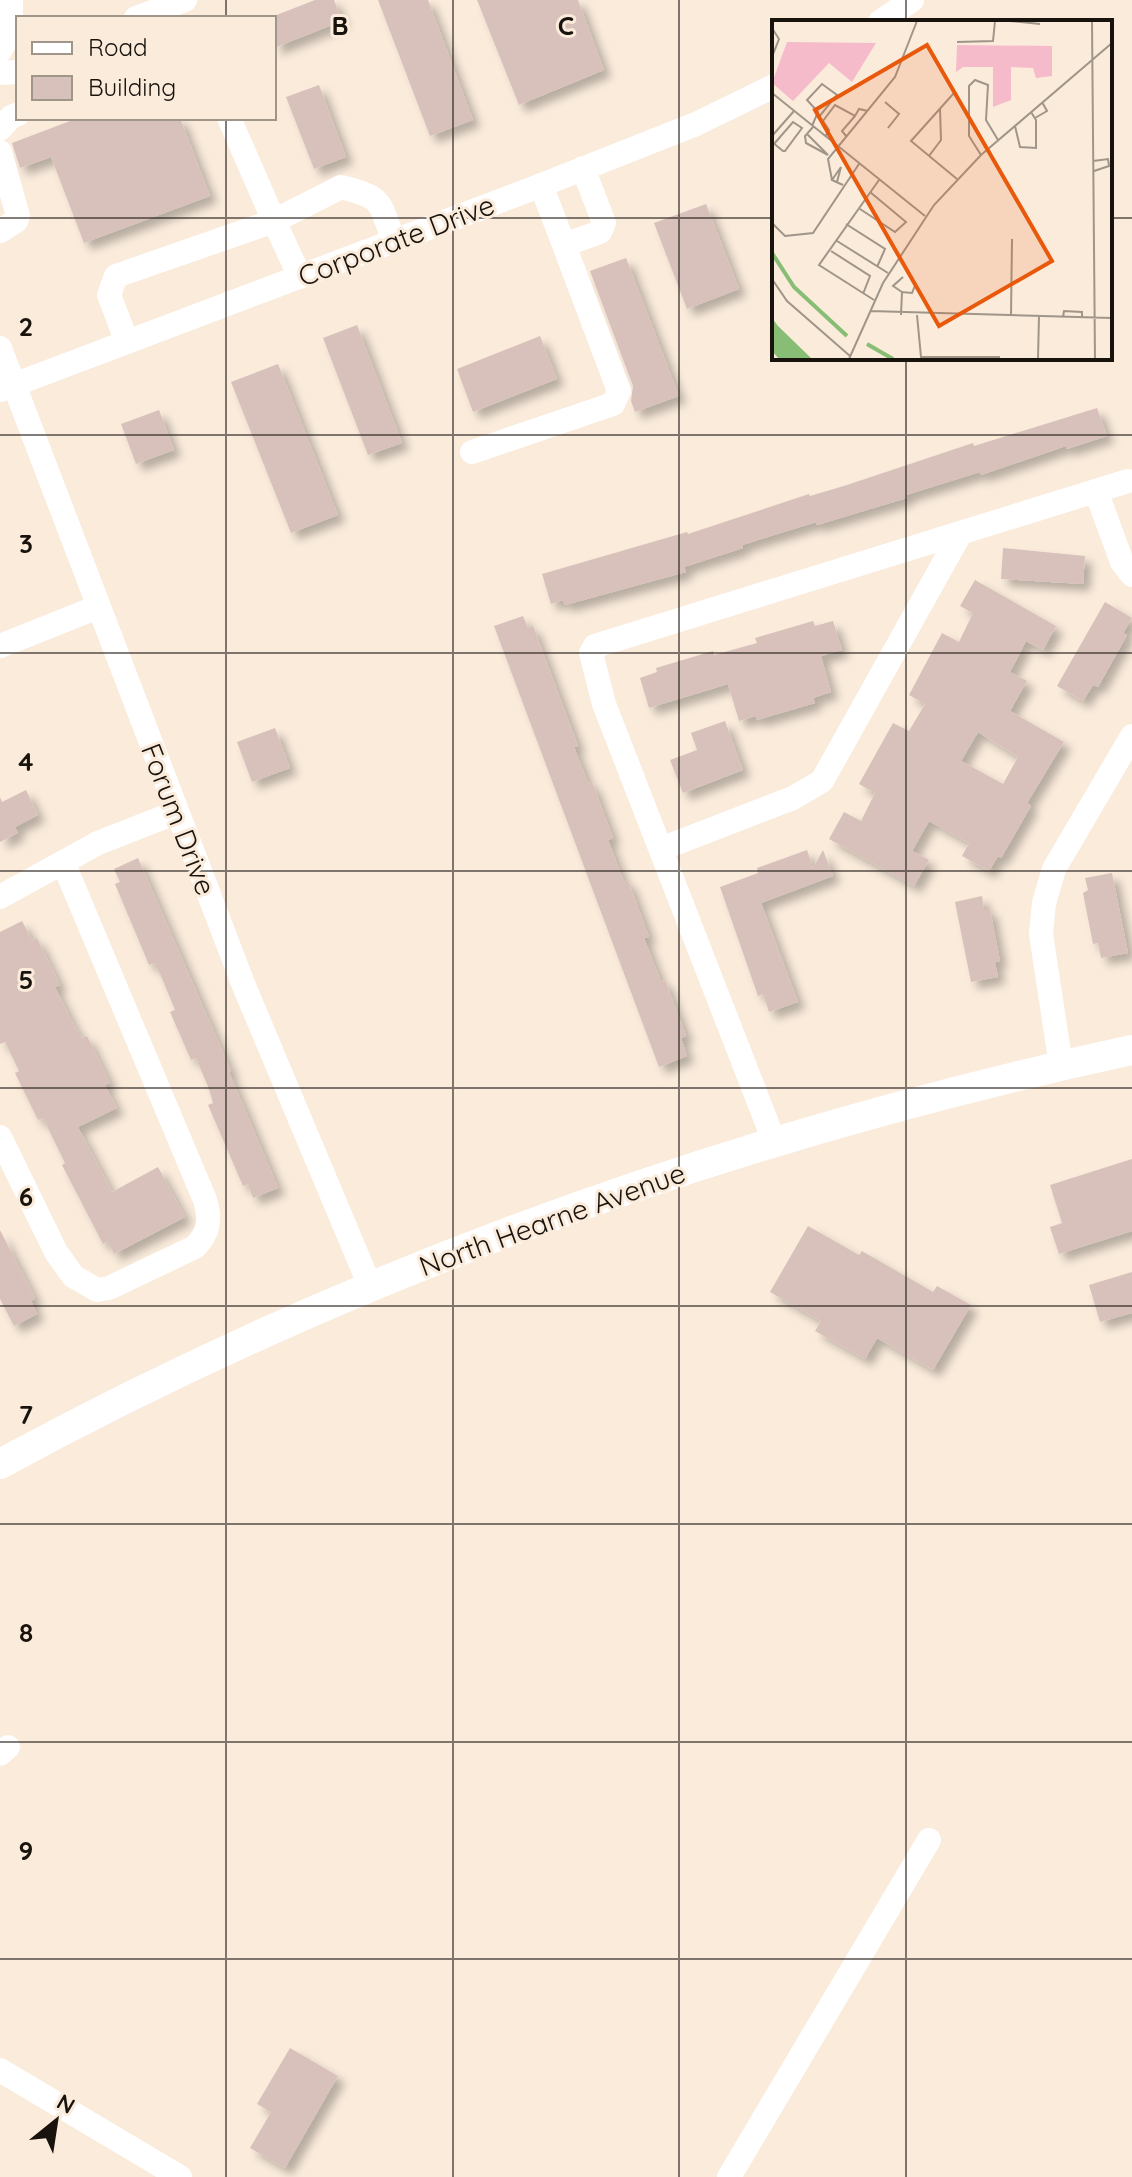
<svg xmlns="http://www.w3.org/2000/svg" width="1132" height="2177" font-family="Quicksand,sans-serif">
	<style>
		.building { fill: #d8c1bb; fill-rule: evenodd; filter: url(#shadow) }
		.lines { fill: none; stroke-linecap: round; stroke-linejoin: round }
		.minor { stroke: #fff; stroke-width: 24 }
		.major { stroke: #fff; stroke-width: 30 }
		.grid { fill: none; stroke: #19130e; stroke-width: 2; stroke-opacity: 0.55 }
		.labels { text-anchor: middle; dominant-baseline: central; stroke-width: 6; stroke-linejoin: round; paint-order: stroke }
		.street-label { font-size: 28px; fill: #19130e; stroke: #faebdb }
		.inset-river { fill: none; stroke: #87bd75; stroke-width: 4 }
		.inset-road { fill: none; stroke: #a09589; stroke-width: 2 }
		.view { fill: #e8590c; fill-opacity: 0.15; stroke: #e8590c; stroke-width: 4 }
		.inset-edge { fill: none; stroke: #19130e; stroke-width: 4 }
		.grid-label { font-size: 26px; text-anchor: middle; font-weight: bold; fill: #19130e; stroke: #faebdb; stroke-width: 6; stroke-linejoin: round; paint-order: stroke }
	</style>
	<defs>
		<filter id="shadow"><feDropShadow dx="7" dy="7" stdDeviation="4" flood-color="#0004"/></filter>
	</defs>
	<rect width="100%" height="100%" fill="#faebdb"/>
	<path class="building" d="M 315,0 L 334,0 L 342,21 L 274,48 L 274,16 Z
		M 378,0 L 428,0 L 473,120 L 430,136 Z
		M 477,0 L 578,0 L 604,70 L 519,105 Z
		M 319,85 L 346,157 L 314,169 L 286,97 Z
		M 78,118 L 180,118 L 210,196 L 84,243 L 51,157 L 20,168 L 12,143 Z
		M 706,204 L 739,289 L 687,309 L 654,223 Z
		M 626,258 L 679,396 L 635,412 L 631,401 L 633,386 L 590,271 Z
		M 357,325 L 402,443 L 368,455 L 323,338 Z
		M 540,336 L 557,379 L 473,412 L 457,369 Z
		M 278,364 L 338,515 L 291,533 L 231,382 Z
		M 1097,408 L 1107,436 L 1067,449 L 1066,446 L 981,475 L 980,472 L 906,495 L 907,498 L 870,509 L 817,525 L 816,522 L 742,545 L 743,548 L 684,567 L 686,572 L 565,605 L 563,600 L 551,604 L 542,574 L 687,532 L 688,534 L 809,494 L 810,496 L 847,485 L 973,443 L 974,446 Z
		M 159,410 L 174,450 L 136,464 L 121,424 Z
		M 1003,548 L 1085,556 L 1083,584 L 1001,579 Z
		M 975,580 L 1056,626 L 1043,650 L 1026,641 L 1010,672 L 1027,681 L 1010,711 L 1064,742 L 1027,803 L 1031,806 L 1001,858 L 998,856 L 989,871 L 962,856 L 969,843 L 929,821 L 912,851 L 929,860 L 914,886 L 829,839 L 844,812 L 861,821 L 875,793 L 859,784 L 893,723 L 909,731 L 925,704 L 909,695 L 942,633 L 959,642 L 973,613 L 960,606 ZM 978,732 L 1018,757 L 1003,784 L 961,761 Z
		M 1105,602 L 1132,618 L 1123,633 L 1127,635 L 1098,687 L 1093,685 L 1083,701 L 1057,686 Z
		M 523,616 L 528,628 L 533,626 L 578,746 L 574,747 L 588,783 L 592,782 L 613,838 L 608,840 L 624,882 L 628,880 L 649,937 L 644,938 L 661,982 L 665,980 L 686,1036 L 681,1038 L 687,1056 L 659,1067 L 494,626 Z
		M 813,621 L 815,626 L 833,621 L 842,650 L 821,656 L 831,692 L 813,698 L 815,703 L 757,720 L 756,716 L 739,721 L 728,684 L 649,708 L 640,678 L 657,672 L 656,668 L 713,651 L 714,655 L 757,643 L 755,638 Z
		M 725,721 L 743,770 L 683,793 L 670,760 L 697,750 L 691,733 Z
		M 275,728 L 290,768 L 252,782 L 237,742 Z
		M 26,790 L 38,815 L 15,827 L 18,833 L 0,842 L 0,797 L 2,802 Z
		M 807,850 L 813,868 L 823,850 L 833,876 L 761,903 L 798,1002 L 769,1012 L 763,994 L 758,996 L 720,887 L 758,873 L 757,868 Z
		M 138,858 L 231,1071 L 229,1072 L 278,1188 L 253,1198 L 248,1184 L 243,1186 L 208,1105 L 213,1103 L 209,1089 L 196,1058 L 191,1060 L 170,1012 L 175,1010 L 161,976 L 154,963 L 149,965 L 115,884 L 120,882 L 114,869 Z
		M 1112,873 L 1128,953 L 1101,958 L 1098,943 L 1093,944 L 1083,893 L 1088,890 L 1085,878 Z
		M 982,896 L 984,909 L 990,909 L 1000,961 L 995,962 L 998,977 L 971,982 L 955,902 Z
		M 22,921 L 32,940 L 37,938 L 60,985 L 55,987 L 71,1020 L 82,1038 L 87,1036 L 110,1083 L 105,1085 L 117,1108 L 78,1127 L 112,1192 L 158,1167 L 185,1217 L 114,1254 L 108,1241 L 103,1244 L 62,1165 L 65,1163 L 43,1118 L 38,1120 L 15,1073 L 19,1071 L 5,1042 L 0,1044 L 0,932 Z
		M 1132,1159 L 1132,1231 L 1059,1254 L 1050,1227 L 1062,1223 L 1050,1185 Z
		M 808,1226 L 859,1255 L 862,1251 L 933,1292 L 937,1286 L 971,1305 L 933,1370 L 877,1338 L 865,1359 L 815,1331 L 821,1321 L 770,1292 Z
		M 0,1230 L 35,1298 L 31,1301 L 37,1314 L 14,1326 L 0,1299 Z
		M 1132,1272 L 1132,1313 L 1100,1322 L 1089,1285 Z
		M 290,2048 L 338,2076 L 285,2168 L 250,2148 L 271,2112 L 257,2104 Z"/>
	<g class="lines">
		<path class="minor" d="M 136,18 L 185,0
			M 880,22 L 912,0
			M 0,51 L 11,31 L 11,0
			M 0,73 L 18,72
			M 229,118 L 274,221 L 341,187 C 385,198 378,201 394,241
			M 0,129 L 11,117 L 18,114
			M 0,152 L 18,216 L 16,221 L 0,231
			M 541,185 L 564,245 L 600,232 L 604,223 L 583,168
			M 127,342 L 109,295 L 116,276 L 274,221 L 300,277
			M 0,348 L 244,986 L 370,1286
			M 0,390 L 529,190 L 696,124 L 774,86
			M 472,452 L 613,404 L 619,391 L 564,245
			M 1096,491 L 1122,562 L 1132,575
			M 0,646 L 98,607
			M 661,849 L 793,798 L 822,781 L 960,534
			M 0,897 L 98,843 L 177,812
			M 1061,1066 L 1041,934 L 1044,903 L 1054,869 L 1132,736
			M 0,1137 L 56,1252 L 73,1276 L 97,1290 L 109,1288 L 195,1247 C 209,1233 211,1219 205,1200 L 63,862
			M 774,1141 L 604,704 L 591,653 L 595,646 L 1128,481
			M 0,1754 L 8,1747
			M 0,2070 L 180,2177
			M 729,2177 L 929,1840"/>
		<path class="major" d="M 0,1464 C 355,1271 738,1135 1132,1050"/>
	</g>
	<path class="grid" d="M 226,0 L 226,18M 453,0 L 453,2177M 679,0 L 679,2177M 906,0 L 906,22M 226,118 L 226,2177M 0,218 L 774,218M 1110,218 L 1132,218M 906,358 L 906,2177M 0,435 L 1132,435M 0,653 L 1132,653M 0,871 L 1132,871M 0,1088 L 1132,1088M 0,1306 L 1132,1306M 0,1524 L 1132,1524M 0,1742 L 1132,1742M 0,1959 L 1132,1959"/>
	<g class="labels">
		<g class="street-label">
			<text transform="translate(396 240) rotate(-21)">Corporate Drive</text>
			<text transform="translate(179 819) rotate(69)">Forum Drive</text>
			<text transform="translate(552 1219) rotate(-20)">North Hearne Avenue</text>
		</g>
	</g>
	<g transform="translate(772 20)">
		<rect width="340" height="340" fill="#faebdb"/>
		<path d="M 15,22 L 104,23 L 80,62 L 57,43 L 21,81 L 0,63 ZM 185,25 L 280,26 L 280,56 L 264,58 L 261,48 L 239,47 L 239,80 L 221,87 L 221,47 L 191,47 L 184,52 Z" fill="#f5bbca"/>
		<path d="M 0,298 L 6,306 L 40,339 L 7,339 L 0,331 Z" fill="#87bd75"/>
		<path class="inset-river" d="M 0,233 L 22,267 L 75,316M 95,324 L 121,339"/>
		<path class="inset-road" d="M 238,1 L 268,4M 320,1 L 323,339M 0,8 L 7,19 L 0,37M 185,22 L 221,21 L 223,1M 0,73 L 153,196M 182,73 L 139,121 L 185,159M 113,82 L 127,94 L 116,108M 263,98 L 275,91 L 270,82M 40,106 L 46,92 L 35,80 L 50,64 L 65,75 L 46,98M 243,106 L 248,127 L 264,128 L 264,100 L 259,92M 35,114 L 56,135 L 34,123 L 33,116 L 41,107M 0,116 L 22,91M 53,117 L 57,110 L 51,101 L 63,85 L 83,96 L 87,89 L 96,91M 75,117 L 70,111 L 83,96M 0,122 L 11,131 L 13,131 L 30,108 L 21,102 L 2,124M 209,135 L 197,116 L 197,66 L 203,60 L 216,65 L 214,100 L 226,120M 157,136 L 169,120 L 168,89M 321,141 L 336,139 L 337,146 L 322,151M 60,160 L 56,139 L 123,57 L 145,1M 65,162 L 69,147 L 60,160 L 71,165M 88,189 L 123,212 L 134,202 L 98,172M 0,203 L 13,216 L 41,213 L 87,144M 74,204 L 113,229 L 105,247M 65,221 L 116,253M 59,231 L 98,256 L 91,274M 0,259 L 15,281 L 78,336M 130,272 L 121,266 L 131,257M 102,280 L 47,245 L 107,160M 98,291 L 340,298M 129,295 L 130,272 L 140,273 L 144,263M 145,295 L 149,337 L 228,337M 239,296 L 240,219M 291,297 L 292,291 L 310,292 L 310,297M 77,339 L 111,263 L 162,185 L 209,135 L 340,23M 266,339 L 267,296"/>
		<path class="view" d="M 155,25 L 280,241 L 167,306 L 43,90 Z"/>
		<rect width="340" height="340" class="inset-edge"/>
	</g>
	<g class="grid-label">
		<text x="340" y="35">B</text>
		<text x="566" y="35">C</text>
		<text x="26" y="336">2</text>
		<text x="26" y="553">3</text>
		<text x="26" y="771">4</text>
		<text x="26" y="989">5</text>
		<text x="26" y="1206">6</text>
		<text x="26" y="1424">7</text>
		<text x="26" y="1642">8</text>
		<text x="26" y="1860">9</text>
	</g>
	<rect x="16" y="16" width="260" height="104" fill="#faebdb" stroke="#a09589" stroke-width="2"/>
	<rect x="32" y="42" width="40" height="12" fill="#ffffff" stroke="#a09589" stroke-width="2"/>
	<text x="88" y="56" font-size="24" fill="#19130e">Road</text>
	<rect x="32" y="76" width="40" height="24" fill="#d8c1bb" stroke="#a09589" stroke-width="2"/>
	<text x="88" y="96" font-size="24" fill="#19130e">Building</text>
	<g transform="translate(56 2121) rotate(30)" stroke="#faebdb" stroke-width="6" paint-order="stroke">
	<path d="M0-6L14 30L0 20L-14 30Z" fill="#19130e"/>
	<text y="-12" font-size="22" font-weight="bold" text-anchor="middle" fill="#19130e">N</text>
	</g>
</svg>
